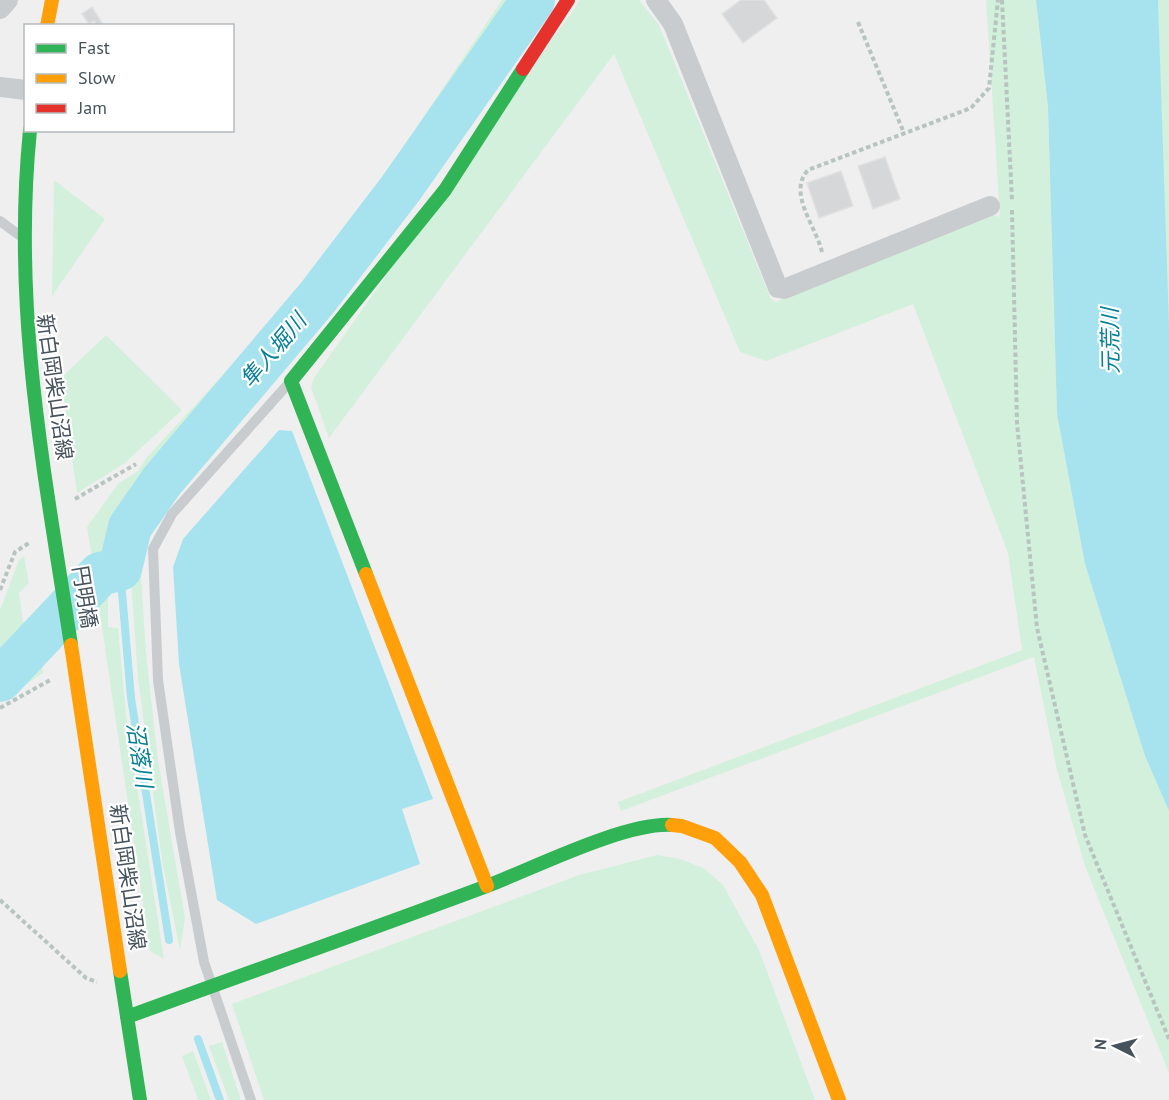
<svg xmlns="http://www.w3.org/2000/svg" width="1169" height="1100" font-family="'PT Sans','Noto Sans JP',sans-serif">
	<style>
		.green { fill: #d3f0dc }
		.water { fill: #a6e3ee }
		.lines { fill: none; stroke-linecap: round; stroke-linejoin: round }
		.stream { stroke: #a6e3ee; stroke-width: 8 }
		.river { stroke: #a6e3ee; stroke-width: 44 }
		.building { fill: #d6d7d8; stroke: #e1e1e2; stroke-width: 1.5 }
		.path { stroke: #b7c4bf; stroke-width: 4; stroke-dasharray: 4.5 3; stroke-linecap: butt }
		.lane { stroke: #c9ccce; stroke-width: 10 }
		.street { stroke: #c9ccce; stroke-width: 20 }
		.fast { stroke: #30b455; stroke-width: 14 }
		.slow { stroke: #ff9f0a; stroke-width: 14 }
		.jam { stroke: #e5322d; stroke-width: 14 }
		.labels { text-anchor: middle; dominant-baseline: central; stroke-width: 4.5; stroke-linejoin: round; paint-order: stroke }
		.street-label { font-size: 21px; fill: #46535d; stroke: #fff }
		.water-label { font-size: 22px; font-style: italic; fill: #098096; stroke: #fff }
	</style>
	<rect width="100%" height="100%" fill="#f0efef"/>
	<path class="green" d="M 502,0 L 518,0 L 460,92 L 375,213 L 304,297 L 222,386 L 191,427 L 151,469 L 118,526 L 116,558 L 94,570 L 87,527 L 118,484 L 138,471 L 147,457 L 269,325 L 379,183 Z
		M 540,0 L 552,0 L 437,174 L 300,348 L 157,511 L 144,534 L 141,575 L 146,654 L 158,760 L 185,918 L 180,950 L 162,861 L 138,678 L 129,552 L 135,526 L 215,421 L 385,227 L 467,112 Z
		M 580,0 L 639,0 L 659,25 L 771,299 L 776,302 L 990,214 L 1000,217 L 986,0 L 1036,0 L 1048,107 L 1057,414 L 1085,564 L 1145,756 L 1169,811 L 1169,1073 L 1085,866 L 1057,770 L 1034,657 L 621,811 L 618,802 L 1022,650 L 1008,553 L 913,304 L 766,361 L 740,352 L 614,54 L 329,438 L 311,387 L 314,378 Z
		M 1158,0 L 1169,0 L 1169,326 L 1166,296 Z
		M 54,180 L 105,219 L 52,296 Z
		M 106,335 L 182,410 L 125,463 L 77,493 L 61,378 Z
		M 24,556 L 29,583 L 19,593 L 25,636 L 0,663 L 0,610 L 19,560 Z
		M 108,588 L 108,627 L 118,628 L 126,715 L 164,959 L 150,951 L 97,594 Z
		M 41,657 L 43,673 L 0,702 L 0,690 Z
		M 657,855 L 681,859 L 705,869 L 723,885 L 759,950 L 815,1100 L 264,1100 L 232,1004 L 579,875 Z
		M 222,1042 L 241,1100 L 229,1100 L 209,1046 Z
		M 193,1051 L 211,1100 L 198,1100 L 182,1056 Z"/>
	<path class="water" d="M 1036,0 L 1158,0 L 1169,326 L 1169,811 L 1145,756 L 1085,564 L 1057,414 L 1048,107 Z
		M 279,430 L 292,431 L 433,799 L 402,809 L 420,864 L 256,924 L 217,900 L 179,664 L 173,567 L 183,539 Z"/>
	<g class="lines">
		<path class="stream" d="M 120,569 L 131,698 L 169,940
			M 198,1039 L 220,1100"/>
		<path class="river" d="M 0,680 L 100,574 L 120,569 L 130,527 L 162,481 L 317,298 L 401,188 L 533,0"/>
	</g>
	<path class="building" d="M 741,0 L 764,0 L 777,18 L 743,43 L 722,14 Z
		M 92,7 L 104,26 L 97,26 L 94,21 L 89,24 L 82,14 Z
		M 885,157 L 900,199 L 873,209 L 858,166 Z
		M 841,171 L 853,206 L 819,218 L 807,183 Z"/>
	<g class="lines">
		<path class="path" d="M 1002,0 L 1012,200
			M 858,22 L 904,133
			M 1012,210 L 1017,423 L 1037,628 L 1085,835 L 1169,1039
			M 822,252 C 816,226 787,193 808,170 L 971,108 L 989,88 L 998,0
			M 75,499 L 136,464
			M 0,590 L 15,552 L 29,543
			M 0,708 L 52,679
			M 0,900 L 86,978 L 97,982"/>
		<path class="lane" d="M 0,221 L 19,235
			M 251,1100 L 204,962 L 180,832 L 158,680 L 153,549 L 172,514 L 289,383"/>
		<path class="street" d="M 656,0 L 673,24 L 778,288 L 784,289 L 990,206
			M 0,9 L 8,0
			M 0,87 L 26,90"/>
		<path class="fast" d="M 30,130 C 12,309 44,470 71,645
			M 366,574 L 291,381 L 445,190 L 523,69
			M 120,971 L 140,1100
			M 127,1017 C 247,973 367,931 487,886 C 534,868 625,822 672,825"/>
		<path class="slow" d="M 47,26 L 52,0
			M 366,574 L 487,886
			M 71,645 L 120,971
			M 672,825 L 682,826 L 715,838 L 740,862 L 762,895 L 839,1100"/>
		<path class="jam" d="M 523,69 L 568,0"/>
	</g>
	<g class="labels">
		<g class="street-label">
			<text transform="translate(55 387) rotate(82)">新白岡柴山沼線</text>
			<text transform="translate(85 597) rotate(81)">円明橋</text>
			<text transform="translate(128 877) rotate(82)">新白岡柴山沼線</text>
		</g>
		<g class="water-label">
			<text transform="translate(1110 341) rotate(-91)">元荒川</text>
			<text transform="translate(273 350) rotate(-50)">隼人堀川</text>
			<text transform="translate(140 755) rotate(81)">沼落川</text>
		</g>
	</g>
	<rect x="24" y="24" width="210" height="108" fill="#ffffff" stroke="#b5babe" stroke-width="1.5"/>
	<rect x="36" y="44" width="30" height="9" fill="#30b455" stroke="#b5babe" stroke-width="1.5"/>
	<text x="78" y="54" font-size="18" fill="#46535d">Fast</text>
	<rect x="36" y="74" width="30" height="9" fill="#ff9f0a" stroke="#b5babe" stroke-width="1.5"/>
	<text x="78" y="84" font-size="18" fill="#46535d">Slow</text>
	<rect x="36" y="104" width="30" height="9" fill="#e5322d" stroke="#b5babe" stroke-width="1.5"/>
	<text x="78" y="114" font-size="18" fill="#46535d">Jam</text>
	<g transform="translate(1115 1046) rotate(276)" stroke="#ffffff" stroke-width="4.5" paint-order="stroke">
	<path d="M0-4.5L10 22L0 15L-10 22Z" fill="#46535d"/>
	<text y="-9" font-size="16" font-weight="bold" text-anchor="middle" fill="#46535d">N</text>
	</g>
</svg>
